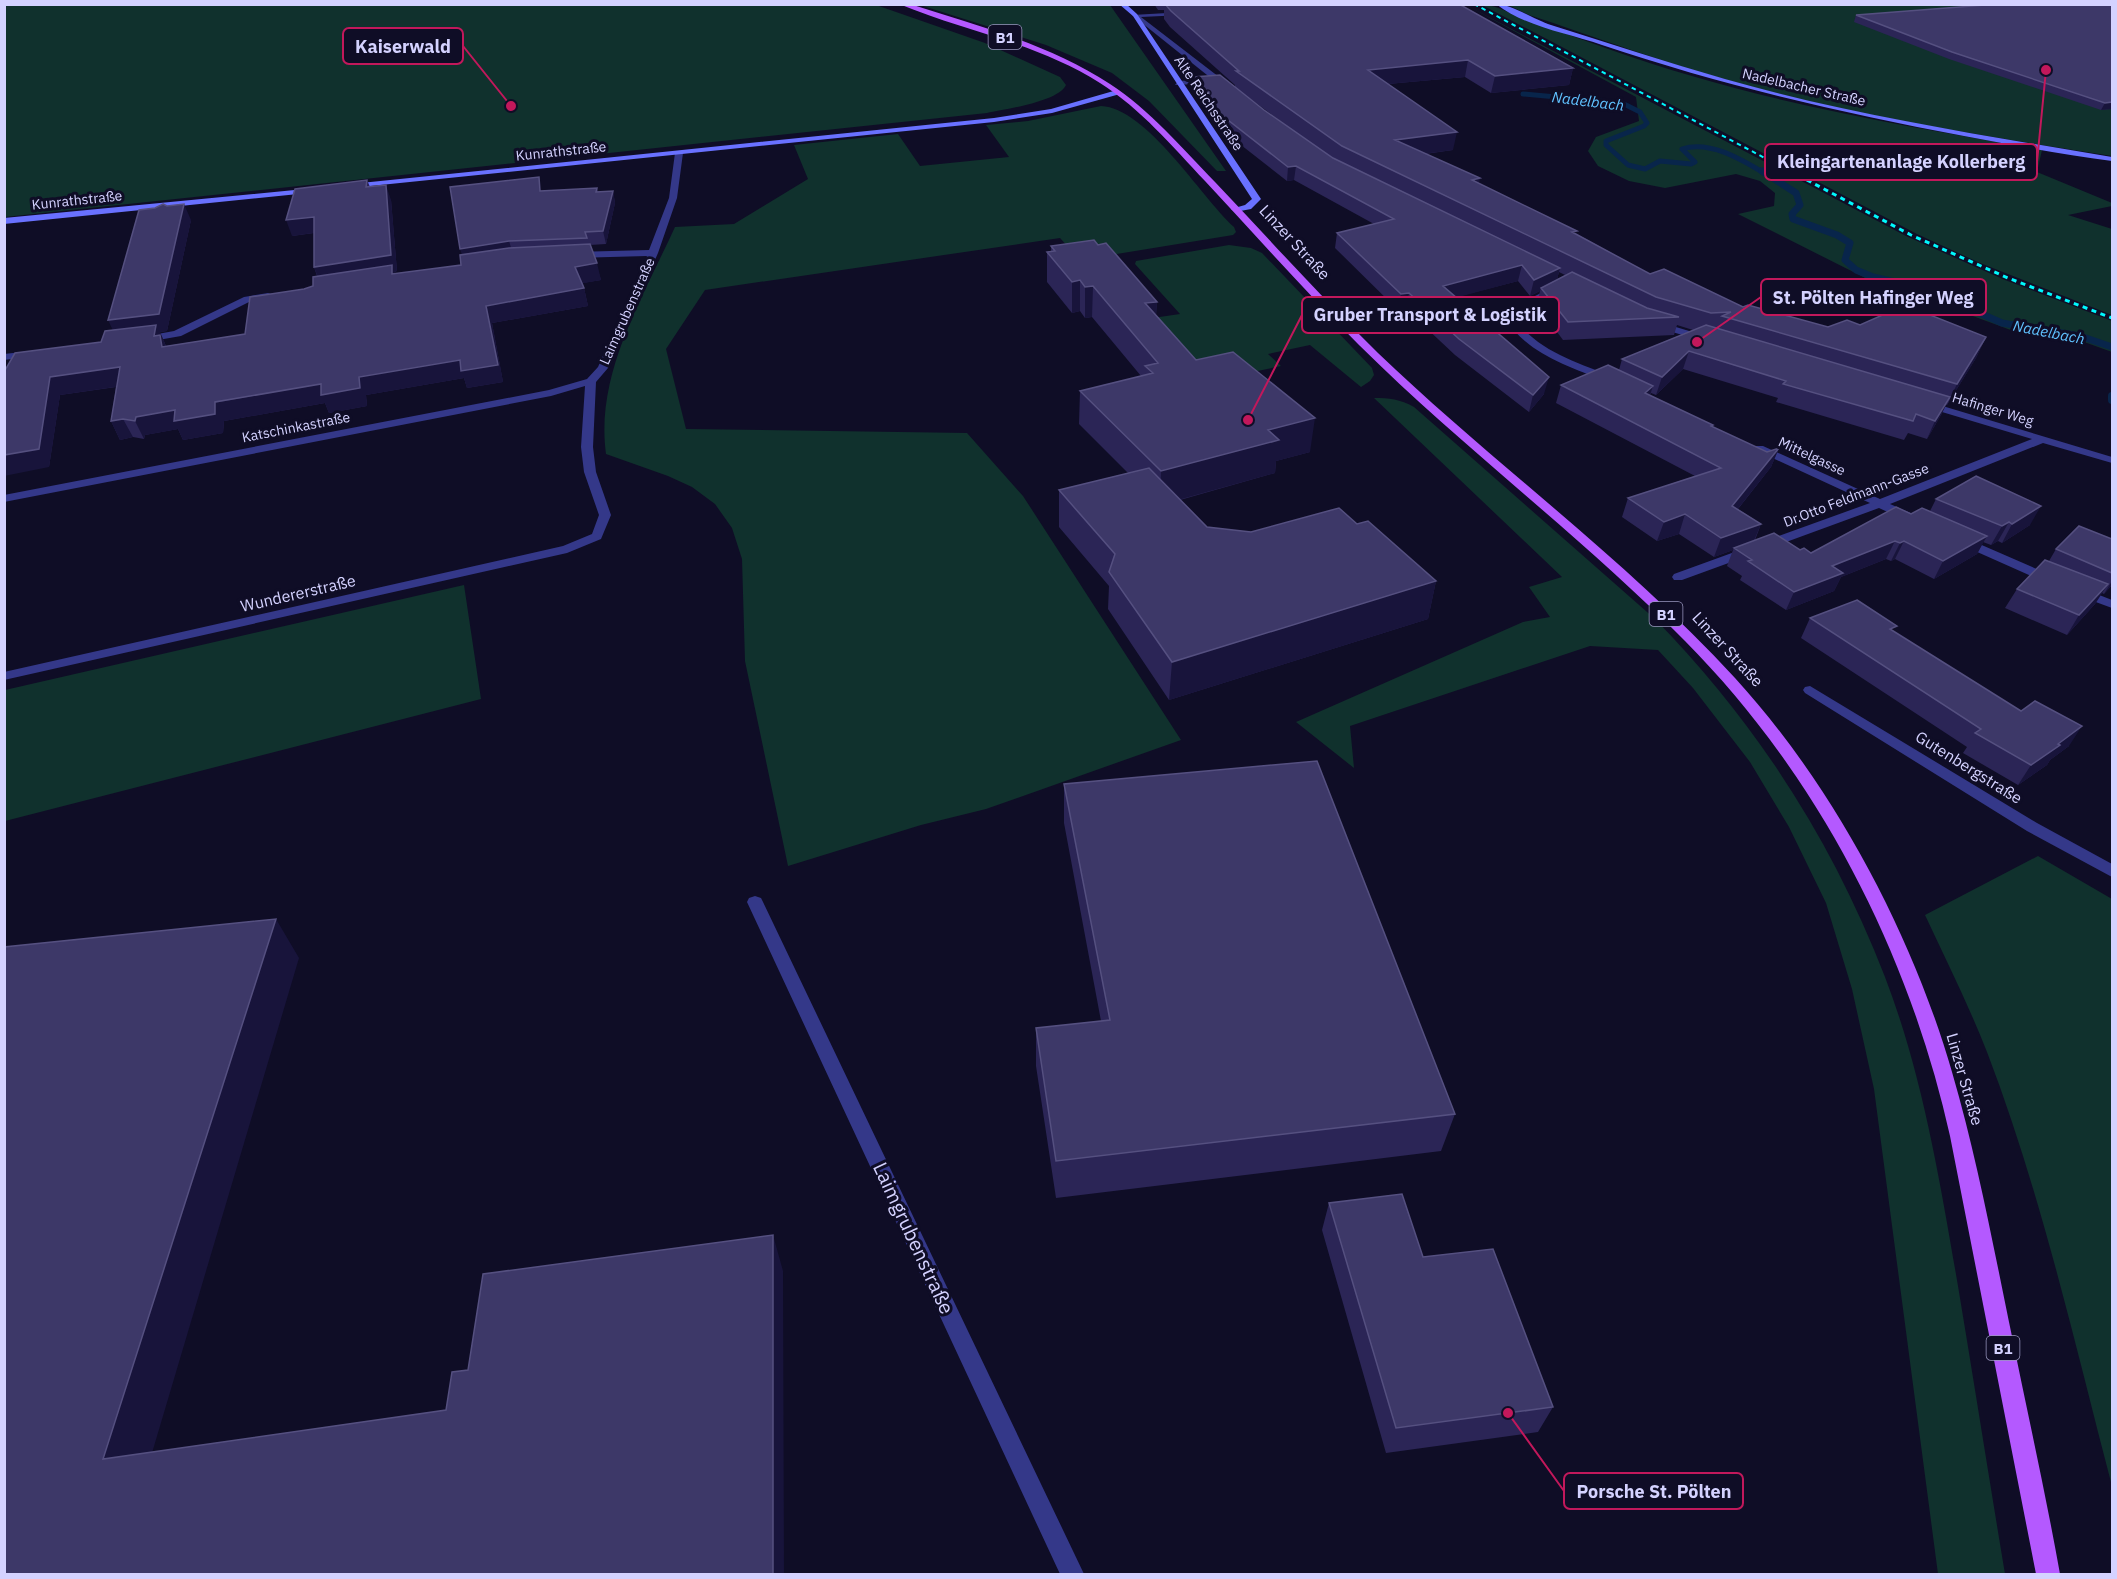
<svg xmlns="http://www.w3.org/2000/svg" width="2117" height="1579" font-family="'IBM Plex Sans',sans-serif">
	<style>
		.green { fill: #10312d }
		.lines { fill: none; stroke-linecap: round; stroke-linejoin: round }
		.stream-far2 { stroke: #08254b; stroke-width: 5 }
		.stream-far1 { stroke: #08254b; stroke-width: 7 }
		.stream { stroke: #08254b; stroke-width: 8 }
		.street { fill: #343889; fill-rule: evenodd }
		.secondary { fill: #6971ff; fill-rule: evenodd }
		.primary { fill: #b459ff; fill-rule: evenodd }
		.rail-far1 { stroke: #00f8fd; stroke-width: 2; stroke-dasharray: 4.5 4; stroke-linecap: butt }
		.rail { stroke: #00f8fd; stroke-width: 3; stroke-dasharray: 5 4.5; stroke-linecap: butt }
		.wall { fill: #2b2556; fill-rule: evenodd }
		.shaded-wall { fill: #18143b }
		.building { fill: #3d3868; stroke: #555080; stroke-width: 1.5 }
		.labels { text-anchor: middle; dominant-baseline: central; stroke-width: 6; stroke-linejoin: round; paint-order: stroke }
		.far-street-label { font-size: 14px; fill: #d4d2ff; stroke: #0f0d26 }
		.shield { fill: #0f0d26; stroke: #9997be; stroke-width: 1.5 }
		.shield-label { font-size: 15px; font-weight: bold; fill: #d4d2ff }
		.far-water-label { font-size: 15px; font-style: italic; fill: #60c2ff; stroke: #0f0d26 }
		.street-label { font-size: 16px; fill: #d4d2ff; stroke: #0f0d26 }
		.near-street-label { font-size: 20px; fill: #d4d2ff; stroke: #0f0d26 }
		.leader { fill: none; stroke: #c2185b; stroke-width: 2 }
		.callout-dot { fill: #c2185b; stroke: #0f0d26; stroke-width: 2 }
		.callout { fill: #0f0d26; stroke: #c2185b; stroke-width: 2 }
		.callout-label { font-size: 18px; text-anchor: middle; font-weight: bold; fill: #d4d2ff }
	</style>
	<rect width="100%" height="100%" fill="#0f0d26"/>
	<path class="green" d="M 5,4 L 876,5 L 985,43 L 1060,77 L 1066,85 C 1058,102 1005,109 987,113 L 5,217 Z
		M 920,5 L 1110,5 L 1226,171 L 1217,171 L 1149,101 L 1112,73 L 1046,45 Z
		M 1466,5 L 1906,236 L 2005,280 L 2112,321 L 2112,352 L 2087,343 L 2016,332 L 1954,309 L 1927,309 L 1738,214 L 1774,206 L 1775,193 L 1760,181 L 1736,174 L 1665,188 L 1629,181 L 1598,166 L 1588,151 L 1596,137 L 1639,121 L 1636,97 Z
		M 1482,5 C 1496,4 1510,14 1524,19 C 1580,38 1635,60 1692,76 C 1806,110 1925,129 2042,150 L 2037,172 L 2112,203 L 2112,206 L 2068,215 L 2112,229 L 2112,315 L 1980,263 L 1917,234 Z
		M 1508,5 L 2112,5 L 2112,156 C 1984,136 1854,116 1728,80 C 1661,62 1596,37 1529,15 Z
		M 1101,106 C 1147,108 1200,196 1234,227 L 1236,232 L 1233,235 L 1080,260 L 1060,238 L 705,290 L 666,349 L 686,429 L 967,433 L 1023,496 L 1181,740 L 986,809 L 921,825 L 788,866 L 745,661 L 742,559 L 732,528 L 715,504 L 692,487 L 668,476 L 606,454 C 595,374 643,297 675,227 L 734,224 L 808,179 L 794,145 L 898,134 L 920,166 L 1009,157 L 986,125 L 1028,121 Z
		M 1229,245 L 1251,248 L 1262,253 L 1372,368 L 1374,375 L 1370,381 L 1361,387 L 1310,345 L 1268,354 L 1281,366 L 1181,387 L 1139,320 L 1180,314 L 1135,264 L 1136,261 Z
		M 1374,398 C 1389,398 1400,399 1414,407 L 1655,619 C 1757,724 1832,840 1885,977 C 1923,1076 1940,1182 1958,1286 C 1974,1382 1989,1478 2005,1574 L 1938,1574 L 1874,1089 L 1852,989 L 1826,903 L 1789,827 L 1750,762 L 1693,688 L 1658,650 L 1590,646 L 1350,726 L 1354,768 L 1296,722 L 1523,622 L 1550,617 L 1529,587 L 1562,577 Z
		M 464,585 L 481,699 L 5,821 L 5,690 Z
		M 2038,856 L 2112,899 L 2112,1486 C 2074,1341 2041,1193 1987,1052 C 1969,1006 1946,960 1925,915 Z"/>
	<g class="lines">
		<path class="stream-far2" d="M 1523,94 L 1622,103 L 1640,112 L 1647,123 L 1644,126 L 1606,141 L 1606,145 L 1628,165 L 1645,169 L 1660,161 L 1691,164 L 1695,162 L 1682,149 C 1709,140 1741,159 1764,173"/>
		<path class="stream-far1" d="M 1762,171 L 1796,193 L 1800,205 L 1792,214 L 1793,219 L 1837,235 L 1850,243 L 1845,260 L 1856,270 L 1873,277 L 1925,289 L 2002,323 L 2080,336 L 2112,347"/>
		<path class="stream" d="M 2112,396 L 2112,400"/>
		<path class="street" d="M 1185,12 L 1183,15 L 1141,17 L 1232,87 L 1232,91 L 1226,91 L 1216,83 L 1175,85 L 1178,81 L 1212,79 L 1132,15 Z
			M 679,151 L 683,153 L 677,198 L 658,253 L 608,368 L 596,382 L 593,447 L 596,472 L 611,515 L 601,539 L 567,553 L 4,680 L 4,672 L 563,546 L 592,534 L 599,515 L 584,472 L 581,447 L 585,386 L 551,396 L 4,502 L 4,495 L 549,390 L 587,379 L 598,367 L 647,256 L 574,258 L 569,255 L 574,252 L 649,250 L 669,198 L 675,153 Z
			M 1553,287 L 1561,289 L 1523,309 L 1515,318 C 1536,351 1579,363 1613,377 L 1613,381 L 1605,381 C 1568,366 1527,354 1505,318 L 1517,305 Z
			M 268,293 L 271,294 L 271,298 L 249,302 L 181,336 L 141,343 L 136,340 L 141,337 L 174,331 L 244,297 Z
			M 1656,321 L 1709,337 L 1710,339 L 1705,342 L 1653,326 L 1653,322 Z
			M 31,351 L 35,352 L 35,356 L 4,360 L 4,354 Z
			M 1926,401 L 2112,457 L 2112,463 L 2043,443 L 1890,504 L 1913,514 L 1913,520 L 1905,520 L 1879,508 L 1682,580 L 1674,580 L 1672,577 L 1674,574 L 1870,503 L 1755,450 L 1755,446 L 1763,446 L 1880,499 L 2032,439 L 1922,406 L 1922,402 Z
			M 1961,536 L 2055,577 L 2057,580 L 2051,584 L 2047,583 L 1957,543 L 1957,537 Z
			M 2079,587 L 2112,600 L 2112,608 L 2074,594 L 2073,591 Z
			M 1810,686 L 2037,823 L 2112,864 L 2112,877 L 2027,831 L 1805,693 L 1803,690 L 1805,687 Z
			M 755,896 L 761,898 L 763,902 L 1084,1574 L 1060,1574 L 747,902 L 749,898 Z"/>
		<path class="secondary" d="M 1119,4 L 1126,4 L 1137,14 L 1261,199 L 1251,209 L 1235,212 L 1231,209 L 1245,205 L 1252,199 L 1133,16 Z
			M 1496,4 C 1511,4 1535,20 1551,25 C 1609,43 1666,62 1725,79 C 1851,115 1982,135 2112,157 L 2112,161 C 2063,155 2013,145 1964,136 C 1841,113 1721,85 1602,45 C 1567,33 1526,27 1496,4 Z
			M 1117,90 L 1120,94 L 1052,113 L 994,122 L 351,188 L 347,186 L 351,184 L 994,118 L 1051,109 Z
			M 315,188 L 318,188 L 318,192 L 4,224 L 4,218 Z"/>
		<path class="primary" d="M 899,4 L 910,4 C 978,26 1049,44 1110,84 C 1150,110 1182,148 1215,182 C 1269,239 1322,298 1378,353 C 1495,465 1626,559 1735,678 C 1833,785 1912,933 1952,1072 C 1976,1154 1992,1239 2009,1322 C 2026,1406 2045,1490 2060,1574 L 2036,1574 L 1950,1136 C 1909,952 1818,775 1685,641 C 1581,536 1463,448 1359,345 C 1306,292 1256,236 1205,181 C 1172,146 1141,109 1100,83 C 1037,43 967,32 899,4 Z"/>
		<path class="rail-far1" d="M 1474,4 L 1793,173"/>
		<path class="rail" d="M 1790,171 L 1911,235 L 2008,278 L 2112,318"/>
	</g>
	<path class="wall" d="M 1154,4 L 1459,4 L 1573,68 L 1569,85 L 1491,93 L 1465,77 L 1388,84 L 1453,150 L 1425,154 L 1479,184 L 1577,234 L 1650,274 L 1743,307 L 1828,327 L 1860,325 L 1986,337 L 1976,358 L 1947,405 L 1946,405 L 1941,415 L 1927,439 L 1908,433 L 1904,440 L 1776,402 L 1778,398 L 1683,369 L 1656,395 L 1651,393 L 1650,395 L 1713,425 L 1713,427 L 1767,452 L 1779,448 L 1771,467 L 1738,509 L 1761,524 L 1755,540 L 1811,553 L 1911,514 L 1930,511 L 1936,499 L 2030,525 L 2002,543 L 1998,541 L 1991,545 L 1983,542 L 1977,554 L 1934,579 L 1895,559 L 1891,561 L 1886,559 L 1841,577 L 1834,591 L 1786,610 L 1740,580 L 1742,576 L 1727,566 L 1733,550 L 1714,557 L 1679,534 L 1657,541 L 1622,517 L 1628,498 L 1695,476 L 1556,403 L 1561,385 L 1619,370 L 1622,359 L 1693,330 L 1677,325 L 1674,335 L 1563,340 L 1537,305 L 1540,291 L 1530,296 L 1518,281 L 1456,297 L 1544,394 L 1529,412 L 1455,355 L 1406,309 L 1398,310 L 1335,248 L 1337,233 L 1374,224 L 1294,180 L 1287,181 L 1218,127 L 1193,90 L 1194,77 L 1235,87 L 1235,85 L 1170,27 L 1164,19 L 1164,10 L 1158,10 ZM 1244,94 L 1294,131 L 1264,110 ZM 1559,272 L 1565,275 L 1557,279 Z
		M 2112,4 L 2112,109 L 2101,110 L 1949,59 L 1854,22 L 1856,15 Z
		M 367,180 L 370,187 L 391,200 L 397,271 L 394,272 L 395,274 L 461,265 L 462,255 L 543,191 L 597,188 L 598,192 L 613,191 L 615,203 L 606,244 L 590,245 L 601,280 L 582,283 L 584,288 L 588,306 L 492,323 L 503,382 L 467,388 L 464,378 L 366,395 L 367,406 L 329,413 L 325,403 L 224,421 L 223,433 L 183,440 L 178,429 L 145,435 L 144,439 L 133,437 L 120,440 L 111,421 L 116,387 L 60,395 L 49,467 L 4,372 L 101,342 L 113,330 L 191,220 L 167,331 L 160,332 L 166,346 L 245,334 L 304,289 L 313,286 L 317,276 L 314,267 L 314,233 L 292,236 Z
		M 1051,246 L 1157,302 L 1156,315 L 1196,360 L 1310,452 L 1276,461 L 1275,473 L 1180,500 L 1207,527 L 1251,532 L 1357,524 L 1436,581 L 1428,619 L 1169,700 L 1108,609 L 1109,586 L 1059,527 L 1059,490 L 1128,473 L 1079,424 L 1080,391 L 1141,376 L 1092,317 L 1085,318 L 1080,311 L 1072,313 L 1047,282 L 1047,252 L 1051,251 Z
		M 2112,539 L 2112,585 L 2104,594 L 2102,593 L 2095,604 L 2067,635 L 2005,608 L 2017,589 L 2049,561 L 2056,549 Z
		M 1810,618 L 1894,632 L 2069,746 L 2050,760 L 2047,765 L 2018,785 L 1963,753 L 1967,747 L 1801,638 Z
		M 1064,784 L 1455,1114 L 1441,1151 L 1056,1198 L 1036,1066 L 1036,1028 L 1101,1021 L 1064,823 Z
		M 1329,1203 L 1423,1257 L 1553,1407 L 1538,1432 L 1386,1453 L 1322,1230 Z"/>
	<path class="shaded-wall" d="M 1468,60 L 1465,77 L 1365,86 L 1368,70 Z
		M 1573,68 L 1569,85 L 1491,93 L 1495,76 Z
		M 2112,102 L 2112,109 L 2101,110 L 2105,103 Z
		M 1457,132 L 1453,150 L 1392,158 L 1395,140 Z
		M 1296,166 L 1294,180 L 1287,181 L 1288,167 Z
		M 1480,178 L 1477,197 L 1472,180 Z
		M 386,185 L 391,200 L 397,271 L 394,272 L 398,282 L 320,283 L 314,267 Z
		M 613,191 L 615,203 L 606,244 L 603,231 Z
		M 184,204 L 191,220 L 167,331 L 160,332 L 169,353 L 116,337 L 108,320 Z
		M 314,217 L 320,232 L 292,236 L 286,220 Z
		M 509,241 L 513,254 L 464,261 L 460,249 Z
		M 597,263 L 601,280 L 579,284 L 575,267 Z
		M 1522,265 L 1518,281 L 1440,302 L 1443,286 Z
		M 1560,268 L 1556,283 L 1541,288 L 1540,291 L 1530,296 L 1534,280 Z
		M 1080,280 L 1080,311 L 1072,313 L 1072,282 Z
		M 1093,286 L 1092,317 L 1085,318 L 1085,287 Z
		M 584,288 L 588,306 L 492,323 L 503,382 L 467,388 L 464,378 L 366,395 L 367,406 L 329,413 L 325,403 L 224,421 L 223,433 L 183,440 L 178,429 L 145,435 L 144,439 L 135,421 L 136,417 L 359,377 L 486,306 Z
		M 1409,293 L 1406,309 L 1398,310 L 1401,294 Z
		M 1157,302 L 1155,333 L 1145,303 Z
		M 1986,337 L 1976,358 L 1947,405 L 1957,384 Z
		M 1689,351 L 1683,369 L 1656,395 L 1662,377 Z
		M 120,367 L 128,385 L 60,395 L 49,467 L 4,476 L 4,455 L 50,377 Z
		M 1549,377 L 1544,394 L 1529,412 L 1533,395 Z
		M 1653,386 L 1647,404 L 1645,393 Z
		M 1950,397 L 1941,415 L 1927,439 L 1935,421 Z
		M 1315,418 L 1310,452 L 1276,461 L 1275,473 L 1160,505 L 1161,471 L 1268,430 Z
		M 123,419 L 133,437 L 120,440 L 111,421 Z
		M 1779,448 L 1771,467 L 1725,525 L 1732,506 Z
		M 2041,506 L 2030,525 L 2002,543 L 2012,524 Z
		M 1685,514 L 1679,534 L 1657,541 L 1664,522 Z
		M 2009,522 L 1998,541 L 1991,545 L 2002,526 Z
		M 1761,524 L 1753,543 L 1734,548 L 1733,550 L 1714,557 L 1721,538 Z
		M 1987,536 L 1977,554 L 1934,579 L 1943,561 Z
		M 1895,541 L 1886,559 L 1841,577 L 1834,591 L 1786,610 L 1794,592 L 1832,566 Z
		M 1904,541 L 1895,559 L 1891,561 L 1900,543 Z
		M 1436,581 L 1428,619 L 1169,700 L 1172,662 Z
		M 2112,581 L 2112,585 L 2104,594 Z
		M 2108,584 L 2095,604 L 2067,635 L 2079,615 Z
		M 2082,726 L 2069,746 L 2050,760 L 2047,765 L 2018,785 L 2031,765 Z
		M 276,919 L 299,958 L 141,1490 L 103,1459 Z
		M 773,1235 L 783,1271 L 784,1575 L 773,1575 Z"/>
	<path class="building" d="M 1165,4 L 1459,4 L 1573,68 L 1495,76 L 1468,60 L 1368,70 L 1457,132 L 1395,140 L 1480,178 L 1472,180 L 1577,231 L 1572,232 L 1650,274 L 1664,269 L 1743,307 L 1748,305 L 1828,327 L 1847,320 L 1860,325 L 1905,305 L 1986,337 L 1957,384 L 1722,316 L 1731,312 L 1711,313 L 1656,297 L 1342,146 L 1236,71 L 1239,71 L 1171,11 Z
		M 1998,4 L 2112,4 L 2112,102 L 2105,103 L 1952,52 L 1856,15 Z
		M 1220,75 L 1264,110 L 1333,158 L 1560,268 L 1534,280 L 1522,265 L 1443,286 L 1549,377 L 1533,395 L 1459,339 L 1409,293 L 1401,294 L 1337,233 L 1394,219 L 1296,166 L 1288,167 L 1219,113 L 1194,77 Z
		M 539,177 L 540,191 L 597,188 L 596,192 L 613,191 L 603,231 L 585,232 L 587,238 L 509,241 L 460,249 L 450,187 Z
		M 367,180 L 366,187 L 386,185 L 391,255 L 314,267 L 314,217 L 286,220 L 295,189 Z
		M 163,204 L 167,206 L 184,204 L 159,314 L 108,320 L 139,210 L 155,208 Z
		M 1094,240 L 1098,245 L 1106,243 L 1157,302 L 1145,303 L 1196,360 L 1233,352 L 1315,418 L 1268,430 L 1279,440 L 1161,471 L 1080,391 L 1153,373 L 1145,366 L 1158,363 L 1093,286 L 1085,287 L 1080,280 L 1072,282 L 1047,252 L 1055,251 L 1051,246 Z
		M 590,244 L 597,263 L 575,267 L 584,288 L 486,306 L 498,365 L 461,371 L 460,360 L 359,377 L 360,388 L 321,395 L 321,384 L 215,402 L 215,414 L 174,421 L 175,410 L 136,417 L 135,421 L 123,419 L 111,421 L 120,367 L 50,377 L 39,449 L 4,455 L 4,372 L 15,353 L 101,342 L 105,331 L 156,325 L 154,336 L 160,335 L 162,347 L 245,334 L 250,297 L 304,289 L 313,286 L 313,277 L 392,265 L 392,274 L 461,265 L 460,255 L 509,248 Z
		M 1572,272 L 1647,308 L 1679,317 L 1568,322 L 1541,288 Z
		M 1706,325 L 1950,397 L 1935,421 L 1916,414 L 1913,421 L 1783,384 L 1786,381 L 1689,351 L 1662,377 L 1622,359 Z
		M 1608,365 L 1653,386 L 1645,393 L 1713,425 L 1711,426 L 1767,452 L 1779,448 L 1732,506 L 1761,524 L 1721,538 L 1685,514 L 1664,522 L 1628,498 L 1721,468 L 1561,385 Z
		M 1149,468 L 1207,527 L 1251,532 L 1339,508 L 1357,524 L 1368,521 L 1436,581 L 1172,662 L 1109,572 L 1115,554 L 1059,490 Z
		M 1976,476 L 2041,506 L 2012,524 L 2009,522 L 2002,526 L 1936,499 Z
		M 1896,507 L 1911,514 L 1922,508 L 1987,536 L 1943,561 L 1904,541 L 1900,543 L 1895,541 L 1832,566 L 1843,573 L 1794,592 L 1748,561 L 1752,560 L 1734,548 L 1774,533 L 1800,550 L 1804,548 L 1811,553 Z
		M 2079,526 L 2112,539 L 2112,573 L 2056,549 Z
		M 2045,560 L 2108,584 L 2079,615 L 2017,589 Z
		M 1857,600 L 1897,626 L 1890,629 L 2021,711 L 2035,701 L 2082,726 L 2058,744 L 2060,745 L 2031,765 L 1975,733 L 1981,729 L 1810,618 Z
		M 1317,761 L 1455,1114 L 1056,1161 L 1036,1028 L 1110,1020 L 1064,784 Z
		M 276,919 L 103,1459 L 446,1410 L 452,1372 L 468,1370 L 483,1274 L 773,1235 L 773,1575 L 4,1575 L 4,947 Z
		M 1402,1194 L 1423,1257 L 1493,1249 L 1553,1407 L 1396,1428 L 1329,1203 Z"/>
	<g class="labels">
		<g class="far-street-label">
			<text transform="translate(1804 87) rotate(13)">Nadelbacher Straße</text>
			<text transform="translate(1209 103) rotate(56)">Alte Reichsstraße</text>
			<text transform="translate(561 151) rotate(-6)">Kunrathstraße</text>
			<text transform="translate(77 200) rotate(-6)">Kunrathstraße</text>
			<text transform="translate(627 311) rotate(-66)">Laimgrubenstraße</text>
			<text transform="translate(1993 409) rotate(17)">Hafinger Weg</text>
			<text transform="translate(296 427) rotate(-11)">Katschinkastraße</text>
			<text transform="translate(1812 456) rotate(25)">Mittelgasse</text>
			<text transform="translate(1856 495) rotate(-21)">Dr.Otto Feldmann-Gasse</text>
		</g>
		<g class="shield">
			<rect x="988.5" y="25" width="33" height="24" rx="4.5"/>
			<rect x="1649.5" y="602" width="33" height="24" rx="4.5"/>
			<rect x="1986.5" y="1336" width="33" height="24" rx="4.5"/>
		</g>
		<g class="shield-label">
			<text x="1005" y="37">B1</text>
			<text x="1666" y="614">B1</text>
			<text x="2003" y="1348">B1</text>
		</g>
		<g class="far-water-label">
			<text transform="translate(1588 101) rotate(7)">Nadelbach</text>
			<text transform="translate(2049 332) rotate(11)">Nadelbach</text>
		</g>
		<g class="street-label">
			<text transform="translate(1295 242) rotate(47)">Linzer Straße</text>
			<text transform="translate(298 593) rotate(-13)">Wundererstraße</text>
			<text transform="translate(1728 649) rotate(47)">Linzer Straße</text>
			<text transform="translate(1969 767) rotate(32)">Gutenbergstraße</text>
			<text transform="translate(1965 1079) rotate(74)">Linzer Straße</text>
		</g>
		<g class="near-street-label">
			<text transform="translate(914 1238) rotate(65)">Laimgrubenstraße</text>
		</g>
	</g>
	<path class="leader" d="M511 106L463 46M2046 70L2037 162M1697 342L1761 297M1248 420L1302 315M1508 1413L1564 1491"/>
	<g class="callout-dot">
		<circle cx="511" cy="106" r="6"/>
		<circle cx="2046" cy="70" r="6"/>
		<circle cx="1697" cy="342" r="6"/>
		<circle cx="1248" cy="420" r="6"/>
		<circle cx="1508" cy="1413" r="6"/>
	</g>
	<g class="callout">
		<rect x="343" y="28" width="120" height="36" rx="6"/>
		<rect x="1765" y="144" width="272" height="36" rx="6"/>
		<rect x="1761" y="279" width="225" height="36" rx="6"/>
		<rect x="1302" y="297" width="257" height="36" rx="6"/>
		<rect x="1564" y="1473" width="179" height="36" rx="6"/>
	</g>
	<g class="callout-label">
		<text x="403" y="53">Kaiserwald</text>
		<text x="1901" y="168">Kleingartenanlage Kollerberg</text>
		<text x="1873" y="304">St. Pölten Hafinger Weg</text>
		<text x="1430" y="321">Gruber Transport &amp; Logistik</text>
		<text x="1654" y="1498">Porsche St. Pölten</text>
	</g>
	<rect width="2117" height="1579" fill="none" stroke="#d4d2ff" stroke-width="12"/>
</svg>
